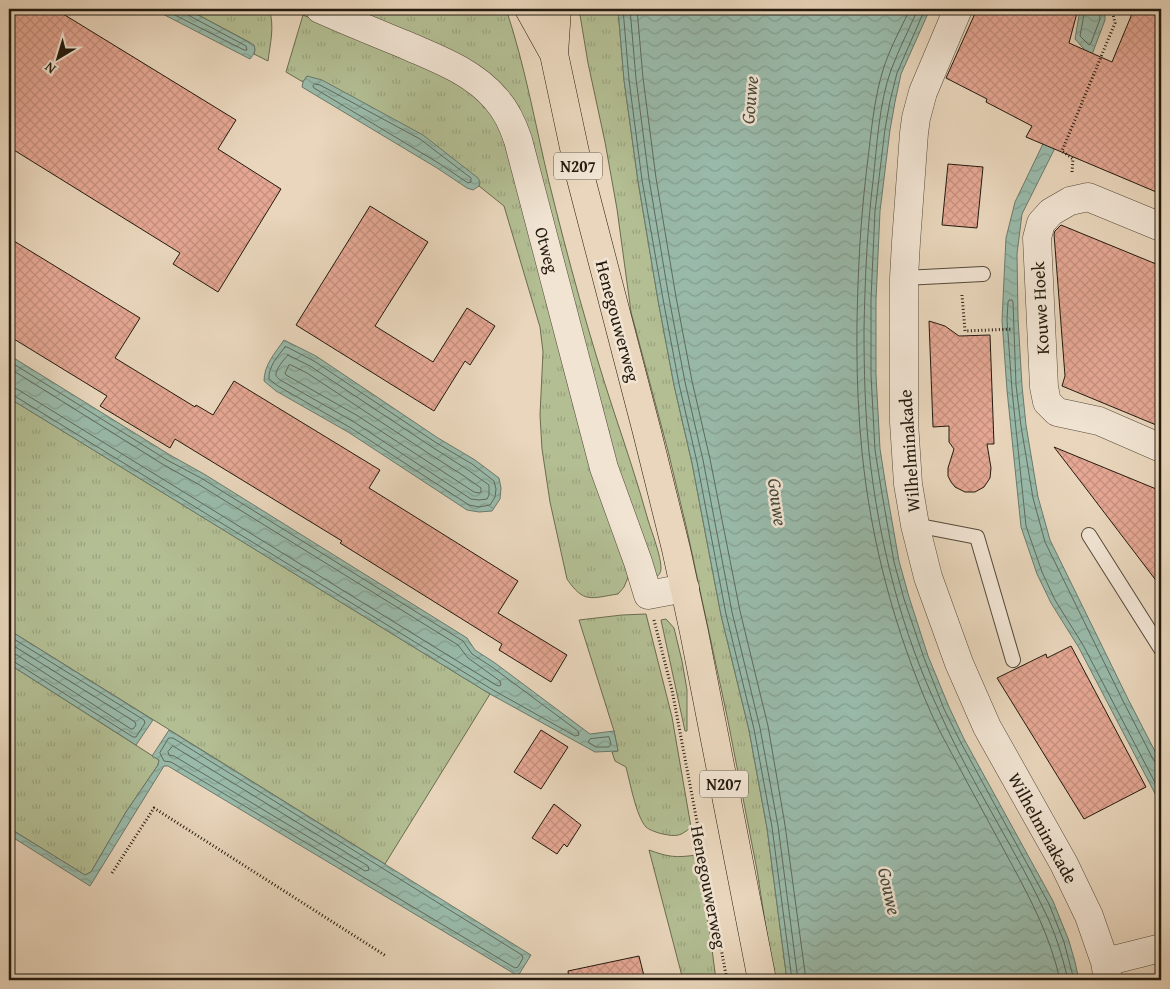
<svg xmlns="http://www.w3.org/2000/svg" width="1170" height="989" font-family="'Gentium Book Plus',serif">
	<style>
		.grass { fill: url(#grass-tufts); stroke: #6b6c50 }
		.water { fill: url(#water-waves); stroke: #6a7a6c }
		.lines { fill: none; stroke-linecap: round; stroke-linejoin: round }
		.shore { stroke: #5e6a5c; stroke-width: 1 }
		.building { fill: url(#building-cross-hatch); stroke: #231a0e }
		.lane-casing { stroke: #54493a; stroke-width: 16 }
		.street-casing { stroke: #54493a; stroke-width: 29 }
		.primary-casing { stroke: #231a0e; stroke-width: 29 }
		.path { stroke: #231a0e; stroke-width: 3; stroke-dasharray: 1 2.5; stroke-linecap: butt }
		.lane { stroke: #f1e4d3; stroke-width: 14 }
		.street { stroke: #f1e4d3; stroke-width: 28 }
		.primary { stroke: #e9d6bc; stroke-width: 28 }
		.labels { text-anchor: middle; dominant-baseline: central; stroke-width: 5; stroke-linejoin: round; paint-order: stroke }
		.shield { fill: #f1e4d3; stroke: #615749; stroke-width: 1 }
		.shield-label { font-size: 16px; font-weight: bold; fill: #231a0e }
		.street-label { font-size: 18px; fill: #231a0e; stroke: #f1e4d3 }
		.water-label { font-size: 19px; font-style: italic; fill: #464a3d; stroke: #f1e4d3 }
	</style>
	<defs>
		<pattern id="grass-tufts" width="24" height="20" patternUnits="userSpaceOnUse" patternTransform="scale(1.25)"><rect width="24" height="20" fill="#b3be93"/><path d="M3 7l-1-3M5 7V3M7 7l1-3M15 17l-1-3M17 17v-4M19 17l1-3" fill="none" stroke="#9aa37e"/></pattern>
		<pattern id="water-waves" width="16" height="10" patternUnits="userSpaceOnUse" patternTransform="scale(1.25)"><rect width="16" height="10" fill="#99baaa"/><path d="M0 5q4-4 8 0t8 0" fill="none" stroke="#849f91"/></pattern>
		<pattern id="building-cross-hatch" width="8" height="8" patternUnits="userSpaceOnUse" patternTransform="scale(1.25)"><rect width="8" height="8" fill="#e5a793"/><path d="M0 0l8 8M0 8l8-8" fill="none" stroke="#c48f7e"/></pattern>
	</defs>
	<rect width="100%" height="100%" fill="#e9d6bc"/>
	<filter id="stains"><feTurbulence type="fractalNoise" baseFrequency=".004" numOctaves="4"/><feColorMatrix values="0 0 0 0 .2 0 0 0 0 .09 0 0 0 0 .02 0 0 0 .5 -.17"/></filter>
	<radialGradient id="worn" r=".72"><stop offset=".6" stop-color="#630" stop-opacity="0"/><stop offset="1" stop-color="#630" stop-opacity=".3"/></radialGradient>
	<path class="grass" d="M 187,9 L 269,9 C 275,26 270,44 268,61 L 254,54 C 256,48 254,45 249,42 Z
		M 348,9 L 506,9 C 525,65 535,124 549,182 C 568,259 589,336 614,412 C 626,448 638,484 648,520 C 652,533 661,556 661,568 C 661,573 659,575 655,578 L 617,474 L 528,133 Z
		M 579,9 L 618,9 L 624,80 L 638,181 L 658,300 L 674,385 L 692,463 L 721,615 L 749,730 L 767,828 L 787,980 L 774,980 L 757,870 L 727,716 L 687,530 L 668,451 L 631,312 L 617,209 L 605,142 L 588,63 Z
		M 303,15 L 417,62 L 474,93 L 492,113 L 503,129 L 629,575 L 624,587 L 618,594 C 591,598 584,604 567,579 L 550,502 L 542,449 L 540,415 L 543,352 L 540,327 L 504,206 L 479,186 L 480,182 L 307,76 L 303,82 L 286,72 Z
		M 9,398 L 490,694 L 385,864 L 9,630 Z
		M 646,614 L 672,717 L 691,827 C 681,836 677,837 663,834 C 658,833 649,830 646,827 C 636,816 630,782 626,767 L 615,761 L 612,752 L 618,751 L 614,731 L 579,620 L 622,615 Z
		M 666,619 L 674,628 L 682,661 L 687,690 L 687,731 L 685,731 L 661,620 Z
		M 9,664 L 159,760 L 158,765 L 126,812 L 91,872 L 85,875 L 9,828 Z
		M 649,850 C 668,857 676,858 696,855 L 710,934 L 716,980 L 683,980 Z"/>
	<path class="water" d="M 153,9 L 187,9 L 254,45 C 256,51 254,54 250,59 Z
		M 618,9 L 930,9 L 901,74 L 895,102 L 890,130 L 880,211 L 876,300 L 876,375 L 880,449 L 886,487 L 899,561 L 909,597 L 928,656 L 949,707 L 964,739 L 1053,901 L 1069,941 L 1075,962 L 1079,980 L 787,980 L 767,828 L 749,730 L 721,615 L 692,463 L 674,385 L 658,300 L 638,181 L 624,80 Z
		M 1080,9 L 1104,9 L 1105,16 L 1105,20 L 1062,134 L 1022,214 L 1017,254 L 1018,318 L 1022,386 L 1026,425 L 1038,497 L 1050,540 L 1128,699 L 1161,763 L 1161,805 L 1079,648 L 1051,603 L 1037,574 L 1021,527 L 1007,390 L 1002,320 L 1006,238 L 1015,202 L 1053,123 L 1084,49 L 1075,39 Z
		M 307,76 L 322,80 L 423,135 L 478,178 L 480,182 L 479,186 L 473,190 L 467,188 L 437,168 L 302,87 L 303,82 Z
		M 284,340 L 316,356 L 438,438 L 475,460 L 499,478 L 501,488 L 500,499 L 492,511 L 479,512 L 467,510 L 348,432 L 276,391 L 264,381 C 264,365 275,353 284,340 Z
		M 9,355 L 170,455 L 204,474 L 467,638 L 475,650 L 495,663 L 590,734 L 614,731 L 618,751 L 595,752 L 490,694 L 9,398 Z
		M 9,630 L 153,720 L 136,745 L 9,664 Z
		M 169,730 L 531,955 L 518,976 L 168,766 L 164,766 L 90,886 L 9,835 L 9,828 L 85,875 L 91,872 L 126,812 L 158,765 L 159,760 L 152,756 Z"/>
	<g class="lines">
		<path class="shore" d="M 163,9 L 244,50 L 247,50 L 246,46 L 188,15 L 186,12 L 186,9
			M 623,9 L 629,80 L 642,180 L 663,299 L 679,384 L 697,462 L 726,614 L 754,729 L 772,827 L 792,980
			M 630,9 L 636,79 L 649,179 L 669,298 L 685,382 L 703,460 L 732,612 L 760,728 L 778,826 L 798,980
			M 637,9 L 643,78 L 656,178 L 676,297 L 692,381 L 710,459 L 740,611 L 768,726 L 785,825 L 806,980
			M 910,9 C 901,28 889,50 883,70 C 875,96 872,124 869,150 C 865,181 862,211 860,242 C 856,312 855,382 862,452 C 871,542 895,631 931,713 C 942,737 955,759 967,782 C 982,809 996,836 1011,863 C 1032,902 1050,936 1060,980
			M 918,9 C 909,29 899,49 891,70 C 879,103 877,146 873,181 C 867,230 865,280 864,329 C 864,370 865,411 869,452 C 879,542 901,631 940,713 C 962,763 991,810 1017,858 C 1026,874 1035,891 1043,908 C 1055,931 1062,955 1068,980
			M 925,9 L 897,73 L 890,101 L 885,129 L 875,211 L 871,299 L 871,375 L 875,450 L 881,488 L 894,562 L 904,599 L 924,658 L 944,709 L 960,741 L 1049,904 L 1064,942 L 1074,980
			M 1085,9 L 1080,36 L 1089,45 L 1091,43 L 1100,19 L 1099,9
			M 315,84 L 320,85 L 420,139 L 471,178 L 471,182 L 468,183 L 440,164 L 314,88 L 313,86 Z
			M 285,347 L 287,347 L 314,361 L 435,442 L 472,464 L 494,481 L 496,489 L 495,497 L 490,505 L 479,507 L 469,505 L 351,428 L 278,386 L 269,379 C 268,367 278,356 285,347 Z
			M 288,355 L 310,366 L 432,447 L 468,470 L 489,485 L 489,495 L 487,499 L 479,500 L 471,499 L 354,422 L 282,381 C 280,380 276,377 276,375 C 275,370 285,358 288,355 Z
			M 9,361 L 167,460 L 201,478 L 463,641 L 472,654 L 492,667 L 578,731 L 579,735 L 575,736 L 493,690 L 13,395 L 9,394
			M 291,365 L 307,373 L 428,453 L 464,476 L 481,488 L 481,492 L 479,493 L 474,492 L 358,416 L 286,375 L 285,373 L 289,365 Z
			M 9,368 L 164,465 L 198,484 L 458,645 L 468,658 L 500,681 L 501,685 L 499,686 L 496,685 L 17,389 L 9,387
			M 9,636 L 144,720 L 145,723 L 136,737 L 133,737 L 13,661 L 9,660
			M 9,643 L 135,722 L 136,725 L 133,729 L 131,729 L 17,655 L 9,653
			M 609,737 L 611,744 L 609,747 L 596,747 L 588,742 L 590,739 Z
			M 169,738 L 173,738 L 522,955 L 523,958 L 518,967 L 515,968 L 171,762 L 164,761 L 160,753 Z
			M 173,746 L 368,866 L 369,870 L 365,871 L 174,756 L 169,755 L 168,752 Z
			M 1161,764 L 1157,763 L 1154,761 L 1123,701 L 1045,542 L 1033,498 L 1021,426 L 1016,385 L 1013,302 L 1012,300 L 1009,300 L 1008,302 L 1007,320 L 1012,390 L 1026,526 L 1042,572 L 1055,600 L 1083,645 L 1161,794"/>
	</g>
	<path class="building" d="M 9,9 L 55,9 L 236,120 L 218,149 L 281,189 L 218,292 L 173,264 L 180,253 L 9,147 Z
		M 977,9 L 1078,9 L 1069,43 L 1112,62 L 1134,9 L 1161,9 L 1161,194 L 1026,137 L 1032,126 L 986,102 L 987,99 L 946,78 Z
		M 948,164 L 983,167 L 977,228 L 942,225 Z
		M 370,206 L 428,242 L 375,326 L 433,362 L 467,308 L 495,326 L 470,365 L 465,361 L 434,411 L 296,325 Z
		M 1061,225 L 1161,266 L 1161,427 L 1062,386 L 1065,376 L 1054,234 L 1055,231 Z
		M 9,238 L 140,318 L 115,358 L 195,407 L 196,405 L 213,415 L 234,381 L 380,470 L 369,488 L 518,581 L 498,613 L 567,655 L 551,682 L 499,650 L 502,644 L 340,543 L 342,541 L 175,439 L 170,448 L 100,406 L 107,396 L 9,336 Z
		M 929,321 L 945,326 L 959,336 L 990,335 L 994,444 L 987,444 L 991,468 L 990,478 L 984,487 L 975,492 L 965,492 L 955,487 L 951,482 L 948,476 L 948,468 L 954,449 L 949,442 L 949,426 L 933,427 Z
		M 1054,447 L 1161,491 L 1161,587 L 1081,482 Z
		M 1071,646 L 1146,787 L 1084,819 L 997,678 L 1046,654 L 1047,658 Z
		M 541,730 L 568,747 L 541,789 L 514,772 Z
		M 554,804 L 581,825 L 567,847 L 564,844 L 557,854 L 532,838 Z
		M 639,956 L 645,980 L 569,980 L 568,971 Z"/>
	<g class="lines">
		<defs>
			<path id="lane" d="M 904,278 L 983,274
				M 915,525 L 977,537 L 1013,660
				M 1089,535 L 1161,649"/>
			<path id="street" d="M 320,9 C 349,22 379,34 408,46 C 440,60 473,72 496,99 C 507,111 513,125 518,140 L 604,468 L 638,562 L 648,595 L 685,588
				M 958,9 L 923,92 L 916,118 L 914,133 L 906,242 L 904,278 L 904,422 L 908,484 L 915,525 L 928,577 L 959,663 L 987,727 L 1064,864 L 1089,916 L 1105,962 L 1108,980
				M 1161,227 L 1088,197 L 1070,201 L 1051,212 L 1041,223 L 1037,238 L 1044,387 L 1047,402 L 1057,412 L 1099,421 L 1161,448
				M 1105,962 L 1161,948"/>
			<path id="primary" d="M 529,9 L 554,54
				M 557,9 L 554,54 L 579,171 L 647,432 L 676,549 L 694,632 L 762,980"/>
		</defs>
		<use href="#lane" class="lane-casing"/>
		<use href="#street" class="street-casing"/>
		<use href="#primary" class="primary-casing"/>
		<path class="path" d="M 1072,172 L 1073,159 L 1062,151 L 1115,23 L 1112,9
			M 962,295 L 965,331 L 1013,329
			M 654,620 L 672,690 L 727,980
			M 112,873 L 154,808 L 386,956"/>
		<use href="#lane" class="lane"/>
		<use href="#street" class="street"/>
		<use href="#primary" class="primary"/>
	</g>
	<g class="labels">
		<g class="shield">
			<rect x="554" y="152.5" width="48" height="27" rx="4"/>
			<rect x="700" y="770.5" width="48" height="27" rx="4"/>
		</g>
		<g class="shield-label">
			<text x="578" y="166">N207</text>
			<text x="724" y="784">N207</text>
		</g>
		<g class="street-label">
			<text transform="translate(547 250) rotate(75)">Otweg</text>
			<text transform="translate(1040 308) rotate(-93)">Kouwe Hoek</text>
			<text transform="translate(618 321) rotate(75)">Henegouwerweg</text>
			<text transform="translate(909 451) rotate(-94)">Wilhelminakade</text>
			<text transform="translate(1043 828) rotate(61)">Wilhelminakade</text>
			<text transform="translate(709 887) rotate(79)">Henegouwerweg</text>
		</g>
		<g class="water-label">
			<text transform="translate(749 100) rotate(-85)">Gouwe</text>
			<text transform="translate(778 502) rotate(82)">Gouwe</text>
			<text transform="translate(890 891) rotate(77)">Gouwe</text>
		</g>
	</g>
	<rect width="1170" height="989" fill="none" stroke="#e9d6bc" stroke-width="30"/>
	<rect x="10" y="10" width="1150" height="969" fill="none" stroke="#231a0e" stroke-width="2.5"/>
	<rect x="15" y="15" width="1140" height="959" fill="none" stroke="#231a0e"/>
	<g transform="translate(58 58) rotate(218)" stroke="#f1e4d3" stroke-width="4" paint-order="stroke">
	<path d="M0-4L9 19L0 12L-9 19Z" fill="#231a0e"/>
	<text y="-8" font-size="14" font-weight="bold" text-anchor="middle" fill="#231a0e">N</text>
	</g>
	<rect width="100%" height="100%" filter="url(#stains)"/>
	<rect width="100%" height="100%" fill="url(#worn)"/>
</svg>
